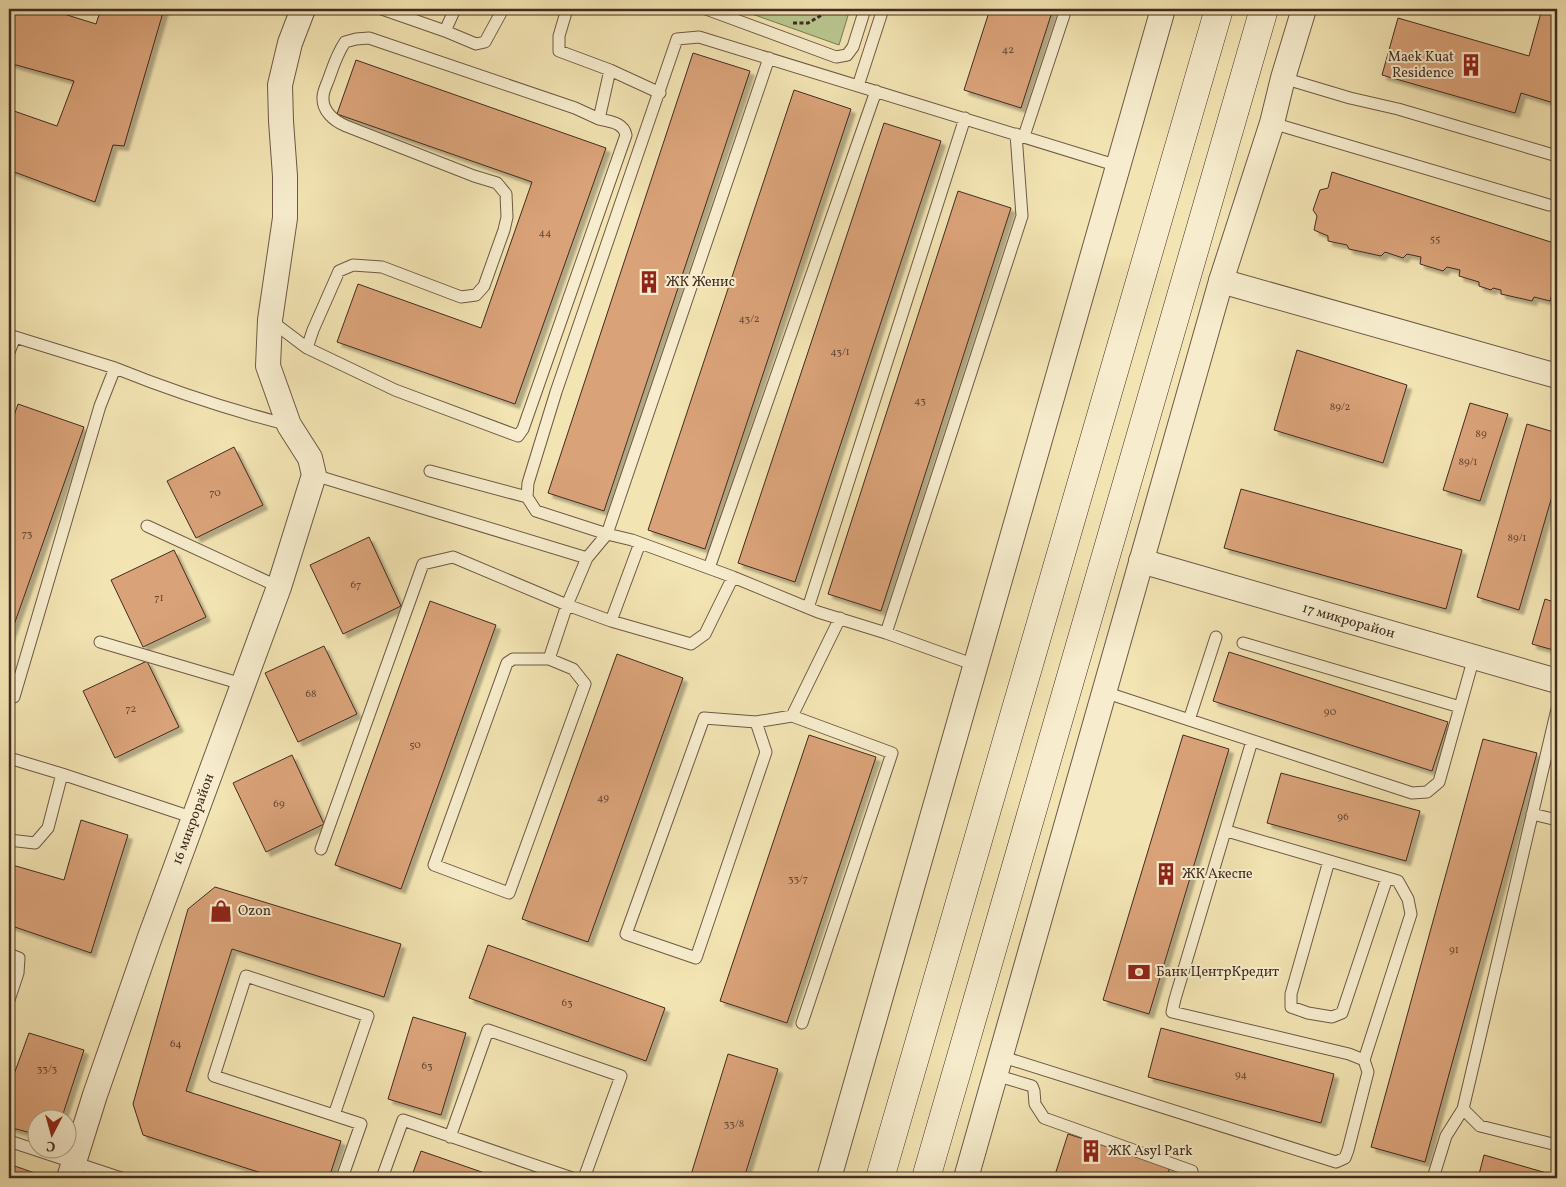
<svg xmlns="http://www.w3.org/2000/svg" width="1566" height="1187" font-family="Vollkorn,serif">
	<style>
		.green { fill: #b9c58e; stroke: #7e7858 }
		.building { fill: #daa279; stroke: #422b21; filter: url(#shadow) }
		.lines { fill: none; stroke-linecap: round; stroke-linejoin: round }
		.service-casing { stroke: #6e5946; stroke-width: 13 }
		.minor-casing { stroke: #6e5946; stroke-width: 26 }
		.secondary-casing { stroke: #422b21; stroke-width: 29 }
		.path { stroke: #422b21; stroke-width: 3; stroke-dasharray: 4 2.5; stroke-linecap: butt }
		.service { stroke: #f7edce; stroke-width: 11 }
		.minor { stroke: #f7edce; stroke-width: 24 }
		.secondary { stroke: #f7edce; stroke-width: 28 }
		.labels { text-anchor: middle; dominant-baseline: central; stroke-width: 4; stroke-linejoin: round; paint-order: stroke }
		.number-label { font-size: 11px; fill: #684937 }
		.poi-label { font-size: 14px; fill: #422b21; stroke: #f7edce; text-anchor: start }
		.street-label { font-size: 14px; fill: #422b21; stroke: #f7edce }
	</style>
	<defs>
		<filter id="shadow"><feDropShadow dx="4.5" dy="4.5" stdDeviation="1" flood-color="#0004"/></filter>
	</defs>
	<rect width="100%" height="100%" fill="#f3e4b3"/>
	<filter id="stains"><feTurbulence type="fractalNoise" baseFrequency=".004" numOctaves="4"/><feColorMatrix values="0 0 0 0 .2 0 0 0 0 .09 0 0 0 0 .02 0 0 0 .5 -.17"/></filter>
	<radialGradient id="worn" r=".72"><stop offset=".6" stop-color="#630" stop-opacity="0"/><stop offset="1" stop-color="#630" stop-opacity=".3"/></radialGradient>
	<path class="green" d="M 738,9 L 850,9 L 839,45 Z"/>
	<path class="building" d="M 9,9 L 48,9 L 96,24 L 101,9 L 164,9 L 124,146 L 113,145 L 95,202 L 9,170 L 9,125 L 14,111 L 57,126 L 74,81 L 9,63 Z
		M 990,9 L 1053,9 L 1021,108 L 964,90 Z
		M 1542,9 L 1557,9 L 1557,104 L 1521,93 L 1515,113 L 1382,75 L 1398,18 L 1529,56 Z
		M 693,53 L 750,71 L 604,511 L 548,493 Z
		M 356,60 L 606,148 L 515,404 L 337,342 L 358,284 L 481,328 L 532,182 L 337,114 Z
		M 794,90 L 851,109 L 705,549 L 648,530 Z
		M 884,123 L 941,141 L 795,582 L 738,563 Z
		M 1332,172 L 1557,244 L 1557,279 L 1550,301 L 1534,297 L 1532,301 L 1501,294 L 1501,290 L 1493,288 L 1491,290 L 1479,286 L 1479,282 L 1459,276 L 1460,270 L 1447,267 L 1443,271 L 1420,264 L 1421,257 L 1407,254 L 1403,258 L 1385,252 L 1381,256 L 1349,249 L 1347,245 L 1328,241 L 1328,236 L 1314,230 L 1317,216 L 1313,210 L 1320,190 L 1328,188 Z
		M 958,191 L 1011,208 L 881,611 L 828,594 Z
		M 1297,350 L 1407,385 L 1383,463 L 1274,430 Z
		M 1470,403 L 1508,414 L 1480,501 L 1443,490 Z
		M 18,404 L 84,427 L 9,639 L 9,430 Z
		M 1527,424 L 1557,433 L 1557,479 L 1519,610 L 1477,597 Z
		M 234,447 L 263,505 L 196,538 L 167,481 Z
		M 1241,489 L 1462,550 L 1446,609 L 1224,548 Z
		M 369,537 L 401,606 L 343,634 L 310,565 Z
		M 174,550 L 206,617 L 143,647 L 111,580 Z
		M 1545,599 L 1557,603 L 1557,651 L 1532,644 Z
		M 430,601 L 496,625 L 401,889 L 335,865 Z
		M 324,646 L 357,714 L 298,742 L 265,673 Z
		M 1229,652 L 1448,722 L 1432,771 L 1213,701 Z
		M 617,654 L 683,678 L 588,942 L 522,919 Z
		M 147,661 L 179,727 L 115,758 L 83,691 Z
		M 809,735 L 876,757 L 787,1023 L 720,1001 Z
		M 1183,735 L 1229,749 L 1149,1014 L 1103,1000 Z
		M 1483,739 L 1537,753 L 1425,1162 L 1371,1147 Z
		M 292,755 L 324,824 L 266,852 L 233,783 Z
		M 1281,773 L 1420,811 L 1406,861 L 1267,823 Z
		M 81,820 L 128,835 L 91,953 L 9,925 L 9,864 L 64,880 Z
		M 215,887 L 401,944 L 384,997 L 232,949 L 186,1091 L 341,1141 L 329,1178 L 277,1178 L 143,1135 L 133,1104 L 188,909 Z
		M 488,945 L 665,1008 L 646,1061 L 469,998 Z
		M 413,1017 L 466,1033 L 441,1115 L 388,1099 Z
		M 1161,1028 L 1334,1074 L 1321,1123 L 1148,1077 Z
		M 29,1033 L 84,1050 L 61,1120 L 38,1120 L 38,1135 L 9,1127 L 9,1088 Z
		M 728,1054 L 778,1069 L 744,1178 L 690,1178 Z
		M 1068,1134 L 1170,1167 L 1166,1178 L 1054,1178 Z
		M 421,1151 L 499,1178 L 411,1178 Z
		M 1484,1155 L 1557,1176 L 1557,1178 L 1478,1178 Z
		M 9,1164 L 49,1178 L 9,1178 Z"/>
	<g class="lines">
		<defs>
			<path id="service" d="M 382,9 L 445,31 L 476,44 L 485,42 L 503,9
				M 567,9 L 559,36 L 559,51 L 610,70 L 660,93
				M 706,9 L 836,57 L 847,55 L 853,47 L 865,9
				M 445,31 L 455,9
				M 1283,78 L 1350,98 L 1398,109 L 1557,156
				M 858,86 L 883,9
				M 1272,123 L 1549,205
				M 1024,136 L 1066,9
				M 270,320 L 307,348 L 313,330 L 339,271 L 353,265 L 382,267 L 461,297 L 476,295 L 484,286 L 504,230 L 507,217 L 506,194 L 497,183 L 474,176 L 346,126 C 334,121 322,111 323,97 C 323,91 327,84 329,78 C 334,64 337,54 345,42 L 356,39 L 369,38 L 575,108 L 599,119 L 610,70
				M 15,337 L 115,368
				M 307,348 L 395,390 L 518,436 L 523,429 L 626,135 C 623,122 610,122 599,119
				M 9,352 L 15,337 L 9,335
				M 430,471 L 527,497
				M 314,475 L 587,558
				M 147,526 L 279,587
				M 640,543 L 611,621 L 691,644 L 705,634 L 733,577
				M 709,568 L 876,91
				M 808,608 L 965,118
				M 886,633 L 1022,216 L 1016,134
				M 100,642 L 242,684
				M 1243,643 L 1460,707
				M 513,659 L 549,659 L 573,669 L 585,684 L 509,893 L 434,865 L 507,663 Z
				M 549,659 L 567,605 L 587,558 L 607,534 L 769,58
				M 975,665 L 886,633 L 818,612 L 733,577 L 632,540 L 607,534 L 536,511 L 527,497 L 528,483 L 556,392 L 677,39 L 699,37 L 1118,166
				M 1104,692 L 1412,793 L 1427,792 L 1439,782 L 1474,657
				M 14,697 L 100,406 L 115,368 C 172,391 230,410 289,425
				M 792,716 L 892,753 L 802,1023
				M 1189,720 L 1216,637
				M 756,722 L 704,718 L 626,934 L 696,958 L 766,752 L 756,722 L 792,716 L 840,618
				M 9,758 L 62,774 L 194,818
				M 1532,814 L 1557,820
				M 1227,831 L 1398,881 L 1408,899 L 1411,914 L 1364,1060
				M 9,840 L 35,843 L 48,828 L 62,774
				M 321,849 L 423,564 L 453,557 L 567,605 L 611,621
				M 1329,861 L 1291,994 L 1291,1007 L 1308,1013 L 1332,1017 L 1342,1013 L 1387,878
				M 9,954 L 19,958 L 18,973 L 9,1000
				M 1000,1056 L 1336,1162 L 1345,1158 L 1348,1150 L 1368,1072 L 1364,1060 L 1349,1054 L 1172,1012 L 1175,999 L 1252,741
				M 995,1075 L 1032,1086 L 1034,1091 L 1035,1104 L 1044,1118 L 1192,1171
				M 1463,1109 L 1480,1126 L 1557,1145
				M 334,1115 L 368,1016 L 246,976 L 214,1076 L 361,1124 L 342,1178
				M 450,1137 L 488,1030 L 621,1076 L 584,1178
				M 9,1141 L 121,1178
				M 382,1178 L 403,1120 L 572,1178
				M 1433,1178 L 1446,1136 L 1463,1109 L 1557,709"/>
			<g id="minor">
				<path d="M 1221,281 L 1557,376"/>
				<path id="s1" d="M 1141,561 L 1557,681"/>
				<path id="s2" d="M 69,1178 L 95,1095 L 150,937 L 279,587 L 314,475 L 310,458 L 289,425 L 268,366 L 270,320 L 285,218 L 285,176 L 281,121 L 280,85 L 290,43 L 303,9"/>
				<path d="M 829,1178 L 1163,9"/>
				<path d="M 966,1178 L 1221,281 L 1272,123 L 1283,78 L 1304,9"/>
			</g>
			<path id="secondary" d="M 880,1178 L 1219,9
				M 926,1178 L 1264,9"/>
		</defs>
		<use href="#service" class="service-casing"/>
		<use href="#minor" class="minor-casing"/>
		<use href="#secondary" class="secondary-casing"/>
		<path class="path" d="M 793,23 L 808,23 L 832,9"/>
		<use href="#service" class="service"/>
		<use href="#minor" class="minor"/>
		<use href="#secondary" class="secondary"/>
	</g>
	<defs>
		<symbol id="building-bare" viewBox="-9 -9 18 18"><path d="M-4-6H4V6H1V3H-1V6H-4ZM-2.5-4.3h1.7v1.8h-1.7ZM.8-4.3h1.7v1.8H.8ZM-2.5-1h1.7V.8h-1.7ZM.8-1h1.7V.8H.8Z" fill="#8f2418" stroke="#f7edce" stroke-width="2.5" paint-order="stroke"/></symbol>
		<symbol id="shop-bare" viewBox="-9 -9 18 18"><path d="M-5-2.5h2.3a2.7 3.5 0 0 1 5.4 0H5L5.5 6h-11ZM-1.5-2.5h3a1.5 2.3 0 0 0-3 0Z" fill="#8f2418" stroke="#f7edce" stroke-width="2.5" paint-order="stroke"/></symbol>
		<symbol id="bank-bare" viewBox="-9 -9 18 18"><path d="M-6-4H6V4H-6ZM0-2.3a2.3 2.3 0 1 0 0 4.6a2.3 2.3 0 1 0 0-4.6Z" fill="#8f2418" stroke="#f7edce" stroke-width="2.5" paint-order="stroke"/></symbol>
	</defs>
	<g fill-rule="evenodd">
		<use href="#building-bare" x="1455" y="49" width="32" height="32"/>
		<use href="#building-bare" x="633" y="266" width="32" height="32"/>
		<use href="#building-bare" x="1150" y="858" width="32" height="32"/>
		<use href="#shop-bare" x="205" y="895" width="32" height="32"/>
		<use href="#bank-bare" x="1123" y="956" width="32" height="32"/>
		<use href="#building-bare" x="1075" y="1135" width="32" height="32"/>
	</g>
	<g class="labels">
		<g class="number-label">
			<text x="1008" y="50">42</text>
			<text x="545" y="233">44</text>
			<text x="1435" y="239">55</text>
			<text x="749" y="319">43/2</text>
			<text x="840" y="352">43/1</text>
			<text x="920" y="401">43</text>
			<text x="1340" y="407">89/2</text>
			<text x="1481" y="434">89</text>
			<text x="1468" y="462">89/1</text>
			<text x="215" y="493">70</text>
			<text x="27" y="534">73</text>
			<text x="1517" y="538">89/1</text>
			<text x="356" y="585">67</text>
			<text x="159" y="598">71</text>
			<text x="311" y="694">68</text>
			<text x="131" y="709">72</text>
			<text x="1330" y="712">90</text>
			<text x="415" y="745">50</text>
			<text x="603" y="798">49</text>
			<text x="279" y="804">69</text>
			<text x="1343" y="817">96</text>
			<text x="798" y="879">33/7</text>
			<text x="1454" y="950">91</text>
			<text x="567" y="1003">63</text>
			<text x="176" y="1044">64</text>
			<text x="427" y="1066">63</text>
			<text x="47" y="1069">33/3</text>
			<text x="1241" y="1075">94</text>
			<text x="734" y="1124">33/8</text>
		</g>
		<g class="poi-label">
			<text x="1454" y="57" text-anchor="end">Maek Kuat<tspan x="1454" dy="16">Residence</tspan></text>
			<text x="666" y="282">ЖК Женис</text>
			<text x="1182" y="874">ЖК Акеспе</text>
			<text x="238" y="911">Ozon</text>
			<text x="1156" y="972">Банк ЦентрКредит</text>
			<text x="1108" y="1151">ЖК Asyl Park</text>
		</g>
		<g class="street-label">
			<text stroke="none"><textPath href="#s1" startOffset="216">17 микрорайон</textPath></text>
			<text stroke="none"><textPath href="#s2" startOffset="380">16 микрорайон</textPath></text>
		</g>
	</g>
	<rect width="1566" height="1187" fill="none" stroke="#f3e4b3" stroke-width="30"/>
	<rect x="10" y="10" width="1546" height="1167" fill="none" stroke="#422b21" stroke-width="2.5"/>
	<rect x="15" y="15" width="1536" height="1157" fill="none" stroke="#422b21"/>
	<g transform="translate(52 1134) rotate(186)"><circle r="24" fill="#f7edce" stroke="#af9f89"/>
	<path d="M0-4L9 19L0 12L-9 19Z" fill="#8f2418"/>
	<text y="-8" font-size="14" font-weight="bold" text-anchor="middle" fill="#422b21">С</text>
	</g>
	<rect width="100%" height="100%" filter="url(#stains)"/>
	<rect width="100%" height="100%" fill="url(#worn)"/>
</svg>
